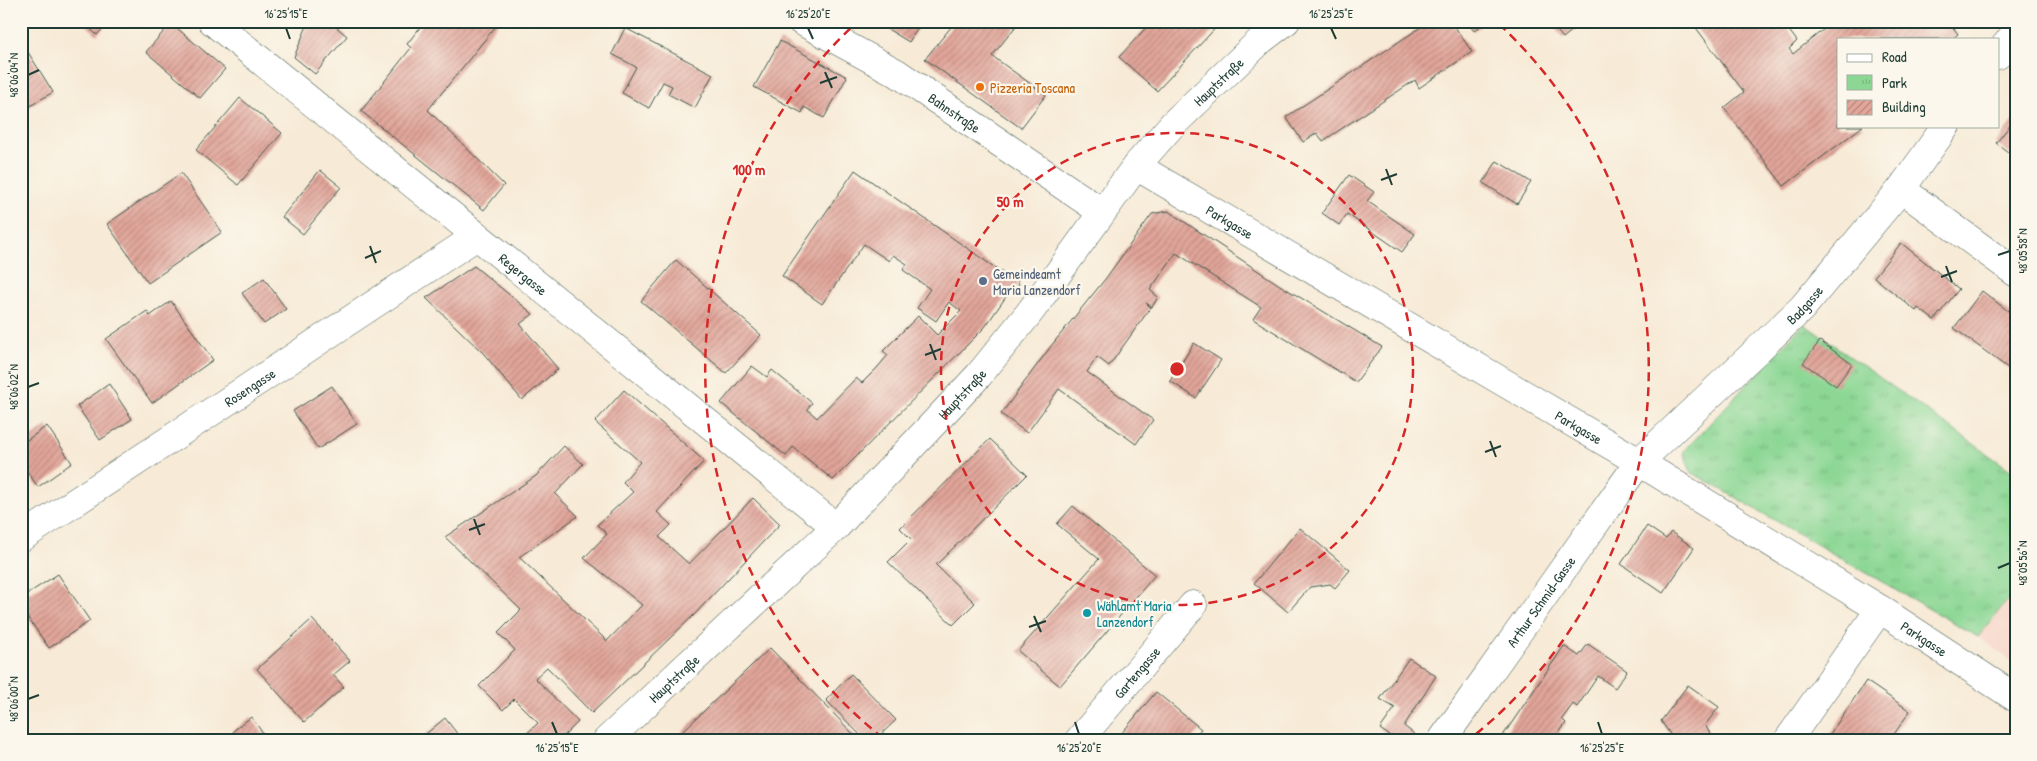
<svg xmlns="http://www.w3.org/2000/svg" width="2037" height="761" font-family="'Patrick Hand',sans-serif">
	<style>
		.built { fill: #f6d2c4 }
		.park { fill: url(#park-tufts); stroke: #568a64 }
		.building { fill: url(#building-hatch) }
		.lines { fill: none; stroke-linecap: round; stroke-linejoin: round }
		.minor-casing { stroke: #3f574c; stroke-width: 29 }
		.major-casing { stroke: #3f574c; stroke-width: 29 }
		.minor { stroke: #fff; stroke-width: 28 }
		.major { stroke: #fff; stroke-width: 28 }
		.ticks { fill: none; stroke: #1f3d34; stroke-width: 2 }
		.ring { fill: none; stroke: #d62828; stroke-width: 2.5; stroke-dasharray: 9 6 }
		.food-dot { fill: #e8710a; stroke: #fbf7ec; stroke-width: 2 }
		.service-dot { fill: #5c6f8a; stroke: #fbf7ec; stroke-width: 2 }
		.culture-dot { fill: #0f9aa8; stroke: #fbf7ec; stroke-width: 2 }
		.labels { text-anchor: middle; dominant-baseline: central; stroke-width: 4.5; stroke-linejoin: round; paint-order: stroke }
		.street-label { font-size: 14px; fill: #1f3d34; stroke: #fbf7ec }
		.food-label { font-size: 14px; fill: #c56008; stroke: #fbf7ec; text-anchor: start }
		.service-label { font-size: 14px; fill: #4e5e75; stroke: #fbf7ec; text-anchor: start }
		.culture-label { font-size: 14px; fill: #0d838f; stroke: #fbf7ec; text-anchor: start }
		.centre { fill: #d62828; stroke: #fbf7ec; stroke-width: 2.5 }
		.ring-label { font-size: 15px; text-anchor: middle; font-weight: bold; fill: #d62828; stroke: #fbf7ec; stroke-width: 4.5; stroke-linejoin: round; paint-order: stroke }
		.neatline { fill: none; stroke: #1f3d34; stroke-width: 2 }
		.ticks-label { font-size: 12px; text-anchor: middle; fill: #1f3d34 }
	</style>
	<defs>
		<pattern id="park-tufts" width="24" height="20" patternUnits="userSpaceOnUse" patternTransform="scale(1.25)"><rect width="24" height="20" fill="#8cd794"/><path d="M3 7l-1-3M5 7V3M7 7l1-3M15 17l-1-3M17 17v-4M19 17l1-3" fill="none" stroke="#78b980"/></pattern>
		<pattern id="building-hatch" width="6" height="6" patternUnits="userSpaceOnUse" patternTransform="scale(1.25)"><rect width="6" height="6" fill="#e2a59a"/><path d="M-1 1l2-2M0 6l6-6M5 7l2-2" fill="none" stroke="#b7887e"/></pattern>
	</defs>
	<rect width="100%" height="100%" fill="#fbf7ec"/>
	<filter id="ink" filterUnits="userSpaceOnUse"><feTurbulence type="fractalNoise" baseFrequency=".02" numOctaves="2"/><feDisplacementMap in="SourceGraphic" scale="10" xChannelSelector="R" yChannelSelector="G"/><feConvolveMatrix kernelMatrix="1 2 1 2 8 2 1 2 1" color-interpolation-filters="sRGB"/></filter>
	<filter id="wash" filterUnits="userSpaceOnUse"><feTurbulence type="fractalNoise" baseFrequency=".0096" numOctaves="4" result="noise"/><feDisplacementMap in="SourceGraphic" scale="20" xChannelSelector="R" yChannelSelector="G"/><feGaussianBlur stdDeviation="1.12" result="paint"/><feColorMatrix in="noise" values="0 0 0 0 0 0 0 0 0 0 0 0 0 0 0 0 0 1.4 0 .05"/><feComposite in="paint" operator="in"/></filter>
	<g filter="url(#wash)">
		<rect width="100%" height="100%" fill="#f7ead6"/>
		<path class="built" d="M 2016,589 L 2016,664 L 1978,637 Z"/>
		<path class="park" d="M 1804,324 L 2016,474 L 2016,589 L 1978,637 L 1691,472 L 1683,452 Z"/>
		<g id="blocks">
			<path class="building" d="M 82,21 L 116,21 L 112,26 L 108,23 L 97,35 Z
				M 309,21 L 329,21 L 347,36 L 315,74 L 294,57 Z
				M 425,21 L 500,21 L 428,110 L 504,185 L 484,210 L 361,111 L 411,48 L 407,44 Z
				M 884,21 L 922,21 L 909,42 L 881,25 Z
				M 956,21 L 1020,21 L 992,56 L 1046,95 L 1021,128 L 925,59 Z
				M 1152,21 L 1222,21 L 1157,91 L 1119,57 Z
				M 1430,21 L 1451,21 L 1472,52 L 1419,88 L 1415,80 L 1323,141 L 1317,133 L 1303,142 L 1286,117 Z
				M 1466,21 L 1487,21 L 1474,31 Z
				M 1549,21 L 1584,21 L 1563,38 Z
				M 1691,21 L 1782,21 L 1797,41 L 1789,49 L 1793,54 L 1834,21 L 1948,21 L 1958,34 L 1952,39 L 1838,39 L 1838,126 L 1863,126 L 1784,186 L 1724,108 L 1744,92 Z
				M 171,23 L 225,69 L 200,98 L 146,52 Z
				M 625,28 L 713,74 L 695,108 L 668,94 L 672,86 L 663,82 L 649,108 L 622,93 L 636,67 L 612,54 Z
				M 21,41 L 53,92 L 27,108 L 21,99 Z
				M 780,41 L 847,77 L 824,118 L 804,107 L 802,113 L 754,87 Z
				M 240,98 L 282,133 L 238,185 L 196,150 Z
				M 2016,118 L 2016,158 L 1996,143 Z
				M 1497,161 L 1531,182 L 1517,204 L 1483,183 Z
				M 320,170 L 341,187 L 303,234 L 282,217 Z
				M 855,170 L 1010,278 L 1017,277 L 1019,286 L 1012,288 L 985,327 L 833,480 L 793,447 L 786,456 L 721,403 L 752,366 L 767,377 L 772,370 L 812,403 L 807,409 L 817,418 L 856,378 L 862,383 L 877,368 L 888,355 L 883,351 L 918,316 L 937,335 L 961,311 L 949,302 L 936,321 L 917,308 L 930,289 L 903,270 L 907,264 L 893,255 L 889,261 L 864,244 L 822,304 L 782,276 Z
				M 181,173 L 222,232 L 148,283 L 107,224 Z
				M 1349,175 L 1374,192 L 1367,201 L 1415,234 L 1402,252 L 1347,214 L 1339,225 L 1322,213 Z
				M 1168,211 L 1278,284 L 1382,347 L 1356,382 L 1253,319 L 1261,307 L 1176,253 L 1150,290 L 1158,297 L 1152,307 L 1146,303 L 1151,307 L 1109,366 L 1097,357 L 1087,372 L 1153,420 L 1136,444 L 1059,389 L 1027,433 L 1001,414 L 1051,346 L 1106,278 L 1152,214 Z
				M 1901,243 L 1959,289 L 1934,320 L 1918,308 L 1916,311 L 1874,277 Z
				M 676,260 L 761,335 L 726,373 L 641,301 Z
				M 474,266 L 533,314 L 520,324 L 558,369 L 522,400 L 484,354 L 426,298 Z
				M 264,278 L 286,309 L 264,324 L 242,293 Z
				M 1982,291 L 2016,317 L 2016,374 L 1954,328 Z
				M 171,301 L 213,360 L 152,403 L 106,339 L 147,311 L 150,316 Z
				M 1820,341 L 1852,364 L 1836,386 L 1803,363 Z
				M 1194,343 L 1221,360 L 1196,398 L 1170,381 Z
				M 109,384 L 132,419 L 100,440 L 77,406 Z
				M 332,386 L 357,424 L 318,449 L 293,411 Z
				M 624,390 L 704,461 L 657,512 L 671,525 L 659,537 L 689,564 L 753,498 L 780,524 L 694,615 L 592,713 L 547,667 L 535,678 L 578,722 L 560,740 L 520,740 L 538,723 L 514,699 L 503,710 L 479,686 L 515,650 L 498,633 L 521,610 L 445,537 L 536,476 L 564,446 L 583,464 L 555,494 L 578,516 L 519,557 L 607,641 L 642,605 L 584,558 L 607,534 L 597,525 L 633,492 L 623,482 L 640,462 L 595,422 Z
				M 47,426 L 72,463 L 38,487 L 21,463 L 21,444 Z
				M 990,439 L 1027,475 L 936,565 L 975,603 L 953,625 L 888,562 L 911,539 L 900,528 Z
				M 1073,506 L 1155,575 L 1060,686 L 1018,651 L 1099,559 L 1057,524 Z
				M 1647,526 L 1666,539 L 1671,532 L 1694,548 L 1663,593 L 1621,564 Z
				M 1300,528 L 1350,570 L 1335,588 L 1330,584 L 1310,587 L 1288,612 L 1254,583 Z
				M 58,574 L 90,621 L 49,648 L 21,608 L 21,598 Z
				M 312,619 L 350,661 L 333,675 L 344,687 L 304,722 L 257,669 Z
				M 1588,644 L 1627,671 L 1615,688 L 1598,676 L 1577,707 L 1573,704 L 1562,719 L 1566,723 L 1554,740 L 1500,740 L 1564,646 L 1579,656 Z
				M 770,648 L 859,740 L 674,740 L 707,708 Z
				M 1409,658 L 1436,676 L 1404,726 L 1414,734 L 1410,740 L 1396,740 L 1380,729 L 1395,708 L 1380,699 Z
				M 851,674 L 896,720 L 875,740 L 865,740 L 826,700 Z
				M 1866,681 L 1910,711 L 1890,740 L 1826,740 Z
				M 1688,685 L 1719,707 L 1705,725 L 1714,740 L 1674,740 L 1661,721 Z
				M 1156,692 L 1201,729 L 1191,740 L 1116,740 Z
				M 251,717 L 268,740 L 239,740 L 233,731 Z
				M 445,718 L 462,740 L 423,740 L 421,738 Z"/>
		</g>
	</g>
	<g filter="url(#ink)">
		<use href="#blocks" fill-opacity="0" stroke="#3f574c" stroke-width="1"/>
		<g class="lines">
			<defs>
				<g id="minor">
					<path id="s1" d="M 212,21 L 836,527"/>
					<path id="s2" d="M 801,21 L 897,73 L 1102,212"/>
					<path d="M 1998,55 L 2016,32"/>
					<path id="s3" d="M 1136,166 L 1639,462 L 1880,609 L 2016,698"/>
					<path d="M 1901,189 L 2016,273"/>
					<path id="s4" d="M 21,538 L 477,236"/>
					<path id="s5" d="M 1079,740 L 1193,605"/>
					<path id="s6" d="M 1442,740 L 1639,462 L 1802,308 L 1901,189 L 1946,126"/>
					<path d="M 1788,740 L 1880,609"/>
				</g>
				<g id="major">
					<path id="s7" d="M 607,740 L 836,527 L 979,375 L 1030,312 L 1136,166 L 1172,125 L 1260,41 L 1286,21"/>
				</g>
			</defs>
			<use href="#minor" class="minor-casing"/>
			<use href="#major" class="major-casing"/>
			<use href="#minor" class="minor"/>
			<use href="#major" class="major"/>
		</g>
	</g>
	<path class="ticks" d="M 286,28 L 290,39M 808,28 L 813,39M 1331,28 L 1336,39M 825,72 L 832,88M 28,75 L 39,70M 820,83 L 837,77M 1386,169 L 1392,185M 1381,180 L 1397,174M 370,246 L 376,263M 1998,255 L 2010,251M 365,258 L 381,251M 1946,266 L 1952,282M 1941,277 L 1957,271M 930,344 L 936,360M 925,355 L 941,349M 28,387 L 39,383M 1490,441 L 1496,457M 1485,452 L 1501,446M 474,519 L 480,535M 469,530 L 485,524M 1998,568 L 2010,563M 1034,616 L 1041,632M 1029,627 L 1046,621M 28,699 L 39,695M 552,722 L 557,734M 1075,722 L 1079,734M 1598,722 L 1602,734"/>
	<g class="ring">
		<circle cx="1177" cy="369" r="236"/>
		<path d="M883 738A472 472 0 0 1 855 24M1499 24A472 472 0 0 1 1471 738"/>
	</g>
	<circle class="food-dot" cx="980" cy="87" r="5"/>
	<circle class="service-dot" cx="983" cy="281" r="5"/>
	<circle class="culture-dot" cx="1087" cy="613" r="5"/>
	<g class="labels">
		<g class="street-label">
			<text stroke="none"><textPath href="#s7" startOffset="901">Hauptstraße</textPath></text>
			<text stroke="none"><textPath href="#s2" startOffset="179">Bahnstraße</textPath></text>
			<text stroke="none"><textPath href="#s3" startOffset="109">Parkgasse</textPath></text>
			<text stroke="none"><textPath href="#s1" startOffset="401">Regergasse</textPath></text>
			<text stroke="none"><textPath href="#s6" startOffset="569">Badgasse</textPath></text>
			<text stroke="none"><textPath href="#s4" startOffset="274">Rosengasse</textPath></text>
			<text stroke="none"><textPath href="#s7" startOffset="496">Hauptstraße</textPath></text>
			<text stroke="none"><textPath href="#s3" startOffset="514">Parkgasse</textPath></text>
			<text stroke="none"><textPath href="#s6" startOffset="170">Arthur Schmid-Gasse</textPath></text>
			<text stroke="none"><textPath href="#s3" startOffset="919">Parkgasse</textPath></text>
			<text stroke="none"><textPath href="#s5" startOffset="89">Gartengasse</textPath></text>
			<text stroke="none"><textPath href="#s7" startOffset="91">Hauptstraße</textPath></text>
		</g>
		<g class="food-label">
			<text x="990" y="87">Pizzeria Toscana</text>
		</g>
		<g class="service-label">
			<text x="993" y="273">Gemeindeamt<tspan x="993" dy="16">Maria Lanzendorf</tspan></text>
		</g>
		<g class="culture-label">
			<text x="1097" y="605">Wählamt Maria<tspan x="1097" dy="16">Lanzendorf</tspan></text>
		</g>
	</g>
	<circle cx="1177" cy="369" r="8" class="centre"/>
	<g class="ring-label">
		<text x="749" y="175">100 m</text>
		<text x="1010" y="207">50 m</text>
	</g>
	<rect width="2037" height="761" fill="none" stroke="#fbf7ec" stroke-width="55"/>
	<rect x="1837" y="38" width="162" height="90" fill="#fbf7ec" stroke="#a3ada2"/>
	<rect x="1847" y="54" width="25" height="8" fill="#ffffff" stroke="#a3ada2"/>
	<text x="1882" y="62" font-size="15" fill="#1f3d34">Road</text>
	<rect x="1847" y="75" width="25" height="15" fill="url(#park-tufts)" stroke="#a3ada2"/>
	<text x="1882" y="88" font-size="15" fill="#1f3d34">Park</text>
	<rect x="1847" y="100" width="25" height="15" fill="url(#building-hatch)" stroke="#a3ada2"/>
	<text x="1882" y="112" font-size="15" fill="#1f3d34">Building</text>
	<rect x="28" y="28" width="1982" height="706" class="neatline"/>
	<g class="ticks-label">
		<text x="286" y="18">16°25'15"E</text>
		<text x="808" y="18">16°25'20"E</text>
		<text x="1331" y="18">16°25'25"E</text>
		<text transform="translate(14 75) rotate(-90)" y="4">48°06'04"N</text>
		<text transform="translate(2023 251) rotate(-90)" y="4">48°05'58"N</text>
		<text transform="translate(14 387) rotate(-90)" y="4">48°06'02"N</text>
		<text transform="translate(2023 563) rotate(-90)" y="4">48°05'56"N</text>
		<text transform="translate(14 699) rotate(-90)" y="4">48°06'00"N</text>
		<text x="557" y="752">16°25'15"E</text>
		<text x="1079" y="752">16°25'20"E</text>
		<text x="1602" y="752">16°25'25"E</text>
	</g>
</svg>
